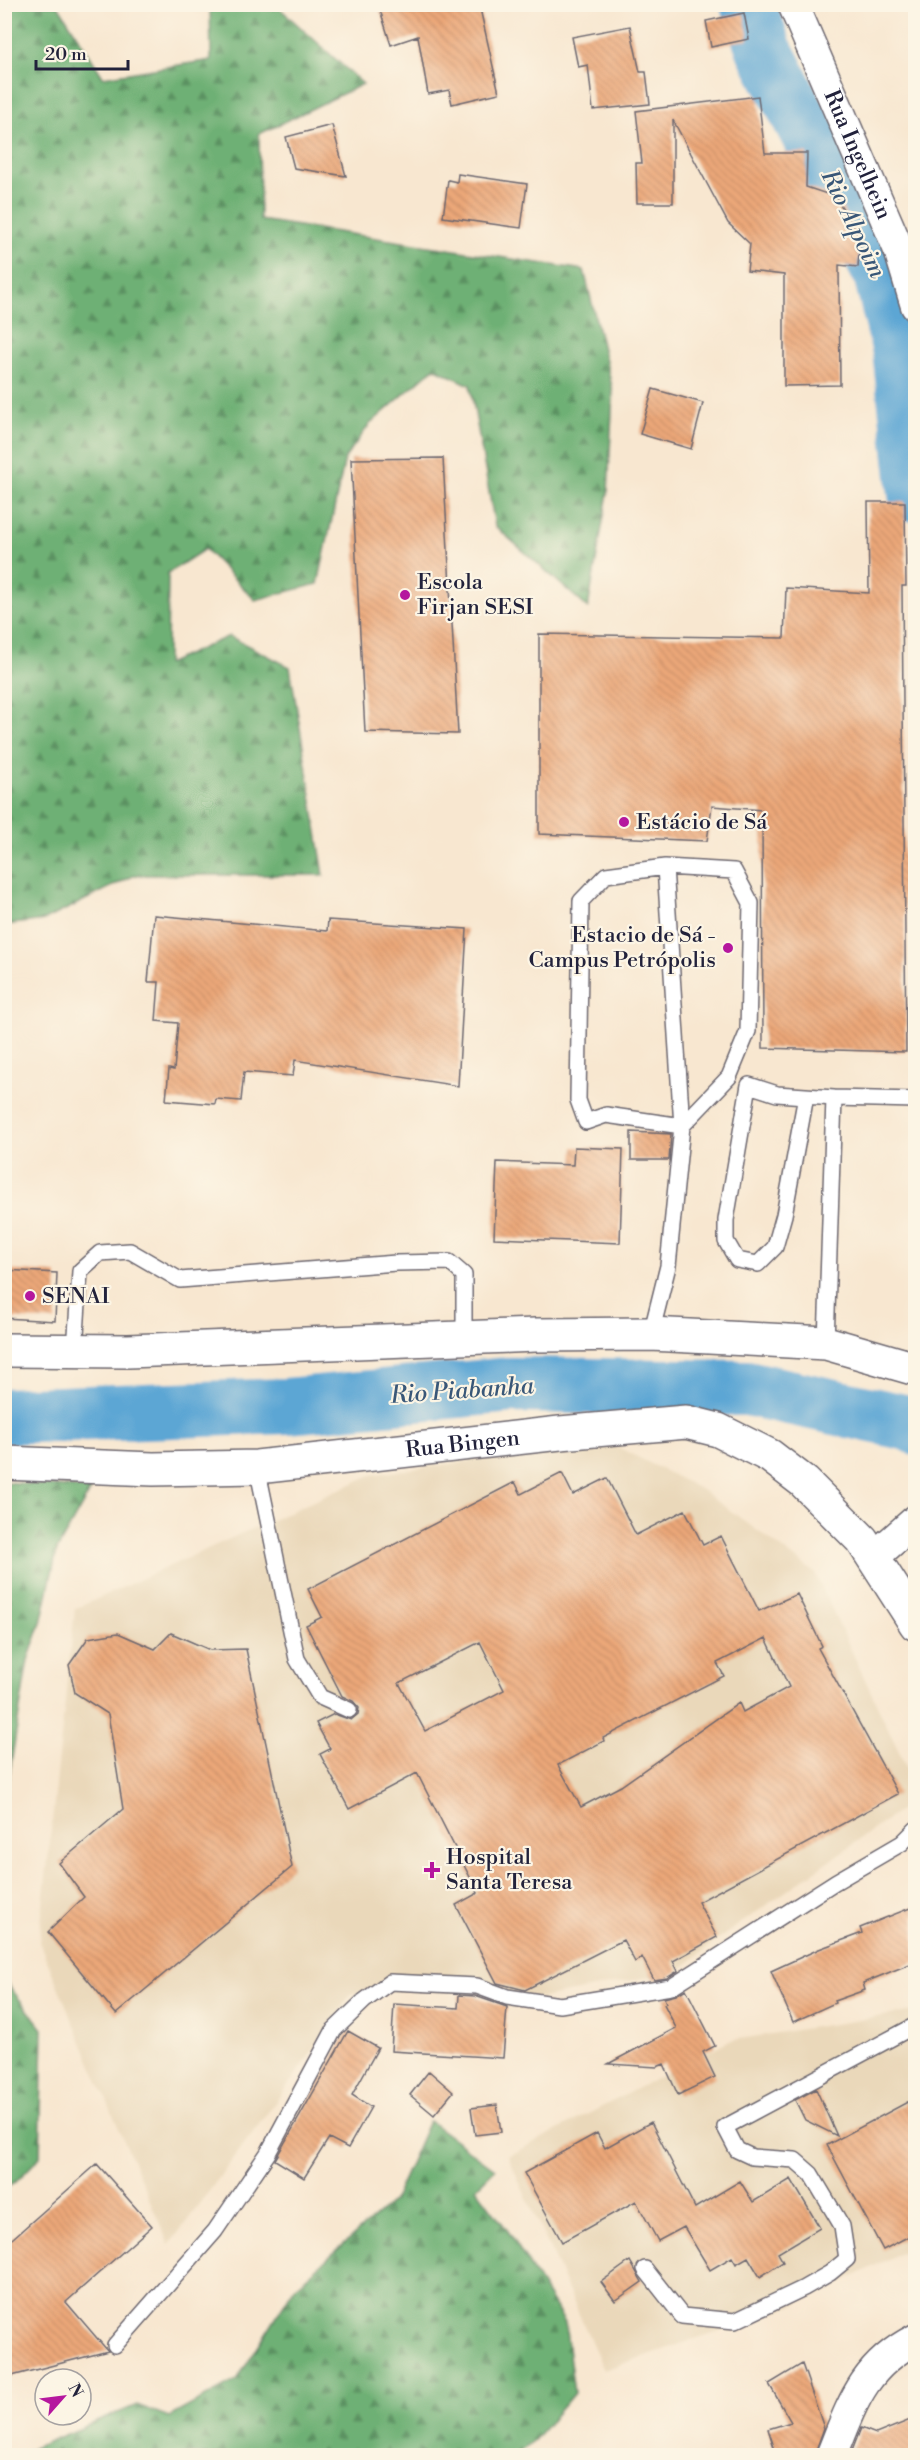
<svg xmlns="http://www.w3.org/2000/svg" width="920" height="2460" font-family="'Libre Bodoni',serif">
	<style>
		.built { fill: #ead8ba }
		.forest { fill: url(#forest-firs); stroke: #486958; stroke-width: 1.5 }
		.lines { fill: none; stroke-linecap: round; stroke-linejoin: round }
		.river { stroke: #5ca6d4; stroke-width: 56 }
		.building { fill: url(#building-back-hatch); fill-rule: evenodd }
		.lane-casing { stroke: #6d676f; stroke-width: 18 }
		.street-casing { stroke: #6d676f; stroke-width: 33 }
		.primary-casing { stroke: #6d676f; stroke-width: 36 }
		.lane { stroke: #fff; stroke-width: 15 }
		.street { stroke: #fff; stroke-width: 30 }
		.primary { stroke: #fff; stroke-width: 33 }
		.poi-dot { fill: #b5179e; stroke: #fcf5e5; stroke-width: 2 }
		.labels { text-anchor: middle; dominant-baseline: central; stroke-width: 4.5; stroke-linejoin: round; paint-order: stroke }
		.street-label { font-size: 22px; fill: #22223b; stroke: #fcf5e5 }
		.poi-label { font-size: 22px; fill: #22223b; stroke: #fcf5e5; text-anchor: start }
		.water-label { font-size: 24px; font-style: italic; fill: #395778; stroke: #fcf5e5 }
	</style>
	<defs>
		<pattern id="forest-firs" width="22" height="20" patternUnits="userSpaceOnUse" patternTransform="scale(1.5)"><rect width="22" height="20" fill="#6eb074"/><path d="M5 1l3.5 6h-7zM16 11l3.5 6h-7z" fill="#5a8f60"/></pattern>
		<pattern id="building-back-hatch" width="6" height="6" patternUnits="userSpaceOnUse" patternTransform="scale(1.5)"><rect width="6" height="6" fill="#eba778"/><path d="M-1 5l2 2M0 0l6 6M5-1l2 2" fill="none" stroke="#c98f69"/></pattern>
	</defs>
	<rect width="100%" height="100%" fill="#fcf5e5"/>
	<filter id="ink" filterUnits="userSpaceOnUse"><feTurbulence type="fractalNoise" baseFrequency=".0167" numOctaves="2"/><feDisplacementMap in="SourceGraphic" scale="12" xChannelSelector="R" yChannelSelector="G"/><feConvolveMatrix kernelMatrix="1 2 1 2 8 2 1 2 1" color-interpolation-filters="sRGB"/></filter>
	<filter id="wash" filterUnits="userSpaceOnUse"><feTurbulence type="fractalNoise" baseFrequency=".008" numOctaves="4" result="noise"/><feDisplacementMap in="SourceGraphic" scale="24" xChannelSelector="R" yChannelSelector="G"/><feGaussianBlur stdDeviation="1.35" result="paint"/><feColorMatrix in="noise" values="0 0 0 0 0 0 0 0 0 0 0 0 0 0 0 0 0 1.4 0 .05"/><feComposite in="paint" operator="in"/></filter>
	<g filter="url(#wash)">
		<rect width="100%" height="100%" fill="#f8e7d0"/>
		<path class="built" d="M 606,1441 L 702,1490 L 815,1573 L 915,1786 L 915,1800 L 717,1940 L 669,1978 L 648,1977 L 542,1998 L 410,1980 L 351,1994 L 303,2065 L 169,2245 L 39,1942 L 75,1609 L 371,1475 Z
			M 915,2011 L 915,2246 L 792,2306 L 604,2370 L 508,2156 L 728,2041 Z"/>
		<path class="forest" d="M 4,5 L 58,5 L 103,77 L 211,60 L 210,5 L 276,5 L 363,84 L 259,134 L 260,220 L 584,270 L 613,391 L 608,493 L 588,608 L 495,526 L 470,385 L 434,368 L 369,425 L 345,458 L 318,584 L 255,600 L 205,549 L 168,573 L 167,664 L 229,636 L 290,667 L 324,875 L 135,875 L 45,920 L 5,925 Z
			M 5,1482 L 91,1489 L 57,1550 L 41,1623 L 28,1660 L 5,1800 Z
			M 5,1977 L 8,1985 L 43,2029 L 40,2157 L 17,2181 L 5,2187 Z
			M 429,2121 L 495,2169 L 476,2188 L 508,2231 L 565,2323 L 574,2393 L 530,2445 L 512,2456 L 16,2455 L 137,2405 L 169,2417 L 237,2380 L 294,2288 L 394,2200 Z"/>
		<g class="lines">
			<path class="river" d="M 748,4 L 764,49 L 881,274 L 900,351 L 916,494
				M 4,1416 L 287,1406 L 511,1385 L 747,1388 L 913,1424 L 916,1427"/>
		</g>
		<g id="blocks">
			<path class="building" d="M 398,4 L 479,4 L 499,93 L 452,104 L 449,90 L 428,94 L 418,36 L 391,45 L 380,10 Z
				M 744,13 L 749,39 L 711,47 L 706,21 Z
				M 630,26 L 640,72 L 646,72 L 650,104 L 593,110 L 588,65 L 578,67 L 572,37 Z
				M 758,96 L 765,153 L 807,153 L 806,187 L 836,197 L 860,239 L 858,267 L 839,265 L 840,385 L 784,386 L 784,275 L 747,271 L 750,244 L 728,223 L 673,120 L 673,203 L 637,203 L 636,163 L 642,163 L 636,111 Z
				M 332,125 L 346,176 L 294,168 L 286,137 Z
				M 458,174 L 527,184 L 521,228 L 443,217 L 448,180 L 457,182 Z
				M 653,389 L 703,403 L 691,449 L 640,434 Z
				M 443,458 L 458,734 L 365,732 L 351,459 Z
				M 868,502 L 905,502 L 906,586 L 902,586 L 906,1052 L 763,1048 L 762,810 L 712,806 L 707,841 L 539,834 L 539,634 L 784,638 L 786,588 L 869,593 Z
				M 154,915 L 327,931 L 328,920 L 467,929 L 458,1086 L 295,1060 L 293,1076 L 244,1072 L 241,1101 L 216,1099 L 215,1104 L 166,1100 L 169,1069 L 174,1070 L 178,1023 L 156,1021 L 159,982 L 148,982 Z
				M 631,1132 L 671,1134 L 669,1160 L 631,1160 Z
				M 574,1147 L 623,1149 L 620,1243 L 494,1238 L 497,1162 L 573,1165 Z
				M 4,1270 L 57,1273 L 55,1321 L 4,1318 Z
				M 562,1473 L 573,1495 L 607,1478 L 636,1535 L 685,1510 L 703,1545 L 721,1536 L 759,1611 L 797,1594 L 822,1646 L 818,1648 L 898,1794 L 698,1902 L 717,1937 L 673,1961 L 678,1971 L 667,1978 L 654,1980 L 642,1957 L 635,1962 L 623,1940 L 525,1990 L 497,1983 L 456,1905 L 478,1893 L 417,1773 L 349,1809 L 320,1754 L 330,1749 L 316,1723 L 334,1714 L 351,1720 L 358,1714 L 359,1708 L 353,1701 L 342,1696 L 306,1625 L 322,1617 L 308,1589 L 515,1482 L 521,1494 ZM 766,1638 L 789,1687 L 743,1712 L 739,1703 L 621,1786 L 581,1807 L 558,1765 L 604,1741 L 603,1738 L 724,1676 L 717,1663 ZM 480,1642 L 504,1690 L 425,1731 L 399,1683 Z
				M 118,1633 L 155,1649 L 171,1633 L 210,1650 L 246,1649 L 292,1867 L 116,2014 L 48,1932 L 84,1897 L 59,1863 L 123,1809 L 108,1714 L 75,1693 L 69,1665 L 88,1638 Z
				M 915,1906 L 915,1962 L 863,1983 L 865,1990 L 834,2001 L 835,2003 L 793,2022 L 771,1971 L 819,1949 L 862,1933 L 860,1928 Z
				M 686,1989 L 715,2046 L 703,2052 L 715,2077 L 678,2095 L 664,2064 L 657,2067 L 608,2064 L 676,2028 L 664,2004 L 666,2003 L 664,1998 L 676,1995 Z
				M 459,1995 L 475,1996 L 507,2007 L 503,2058 L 391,2051 L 394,2004 L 458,2008 Z
				M 348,2031 L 378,2048 L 352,2095 L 371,2107 L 348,2148 L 329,2138 L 304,2178 L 275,2160 Z
				M 429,2071 L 453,2092 L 434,2115 L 410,2095 Z
				M 816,2089 L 837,2136 L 805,2120 L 795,2100 Z
				M 915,2098 L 915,2233 L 883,2250 L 827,2145 Z
				M 497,2105 L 501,2132 L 475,2135 L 471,2108 Z
				M 651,2122 L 695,2208 L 740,2181 L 753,2202 L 791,2179 L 820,2228 L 778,2253 L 783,2262 L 760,2277 L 748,2257 L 736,2264 L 732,2257 L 710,2270 L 684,2227 L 658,2241 L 636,2201 L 562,2242 L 524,2173 L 597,2133 L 605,2148 Z
				M 97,2164 L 152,2226 L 66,2302 L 108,2351 L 4,2378 L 4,2246 Z
				M 630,2261 L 642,2282 L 615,2301 L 601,2282 Z
				M 802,2364 L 824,2428 L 814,2456 L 777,2456 L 768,2429 L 791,2422 L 769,2384 Z
				M 915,2418 L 915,2456 L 850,2456 L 861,2428 L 876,2434 Z"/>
		</g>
	</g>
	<g filter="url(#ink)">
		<use href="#blocks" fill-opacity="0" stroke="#6d676f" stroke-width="1.5"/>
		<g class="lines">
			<defs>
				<path id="lane" d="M 665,867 L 734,871 L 751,903 L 748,1031 L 729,1077 L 682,1126 L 606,1115 L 586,1122 L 578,1100 L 581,901 L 606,875 Z
					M 806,1096 L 784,1215 L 775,1247 L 758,1264 L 737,1260 L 726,1241 L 726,1220 L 749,1085 L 777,1094 L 834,1098 L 826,1343
					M 834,1098 L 916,1100
					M 651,1334 L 668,1266 L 682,1126 L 665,867
					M 75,1351 L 80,1271 L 100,1253 L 130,1251 L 180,1280 L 396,1263 L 449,1262 L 464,1275 L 464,1338
					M 257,1467 L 297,1659 L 320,1697 L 349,1710
					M 645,2269 L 682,2316 L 735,2321 L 804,2288 L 830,2273 L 847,2259 L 842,2226 L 811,2174 L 795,2160 L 752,2157 L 737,2150 L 725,2127 L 916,2025
					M 115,2345 L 215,2231 L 268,2153 L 334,2030 L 364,2001 L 390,1982 L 477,1986 L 507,1997 L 560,2005 L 671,1987 L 835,1882 L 902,1843 L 916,1829"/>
				<g id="street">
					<path id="s1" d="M 793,4 L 899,250 L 916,306"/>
					<path d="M 874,1557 L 916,1520"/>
					<path d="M 831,2456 C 852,2404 863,2366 916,2339"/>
				</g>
				<g id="primary">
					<path d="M 4,1350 L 128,1351 L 536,1335 L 651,1334 L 826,1343 L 916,1369"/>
					<path id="s2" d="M 4,1463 L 153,1469 L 257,1467 L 560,1433 L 686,1422 L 718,1430 L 770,1456 L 804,1482 L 862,1540 L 916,1624"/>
				</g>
			</defs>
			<use href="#lane" class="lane-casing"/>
			<use href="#street" class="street-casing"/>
			<use href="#primary" class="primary-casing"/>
			<use href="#lane" class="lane"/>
			<use href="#street" class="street"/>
			<use href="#primary" class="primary"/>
		</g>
	</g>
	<g class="poi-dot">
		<circle cx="405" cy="595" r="6"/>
		<circle cx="624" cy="822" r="6"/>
		<circle cx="728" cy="948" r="6"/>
		<circle cx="30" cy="1296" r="6"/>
		<path d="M429 1861h6v6h6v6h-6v6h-6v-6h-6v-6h6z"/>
	</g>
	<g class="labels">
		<g class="street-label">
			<text stroke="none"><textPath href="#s1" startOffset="164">Rua Ingelhein</textPath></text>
			<text stroke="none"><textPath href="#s2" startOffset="460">Rua Bingen</textPath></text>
		</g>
		<g class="poi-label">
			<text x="417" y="582">Escola<tspan x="417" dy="25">Firjan SESI</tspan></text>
			<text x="636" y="822">Estácio de Sá</text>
			<text x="716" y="935" text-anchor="end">Estacio de Sá -<tspan x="716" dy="25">Campus Petrópolis</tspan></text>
			<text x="42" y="1296">SENAI</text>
			<text x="446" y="1857">Hospital<tspan x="446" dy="25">Santa Teresa</tspan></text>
		</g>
		<g class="water-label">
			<text transform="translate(853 224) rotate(64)">Rio Alpoim</text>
			<text transform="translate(462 1391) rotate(-4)">Rio Piabanha</text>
		</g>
	</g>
	<rect width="920" height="2460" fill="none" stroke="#fcf5e5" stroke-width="24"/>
	<g transform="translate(63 2397) rotate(62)"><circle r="28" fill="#fcf5e5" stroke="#a5a1a1" stroke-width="1.5"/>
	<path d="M0-4.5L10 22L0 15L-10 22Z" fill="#b5179e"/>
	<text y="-9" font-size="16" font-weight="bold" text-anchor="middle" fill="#22223b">N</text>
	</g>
	<path d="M36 60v9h92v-9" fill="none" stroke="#22223b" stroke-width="3"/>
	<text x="45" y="60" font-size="18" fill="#22223b" stroke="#fcf5e5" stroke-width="4.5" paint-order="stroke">20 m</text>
</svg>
